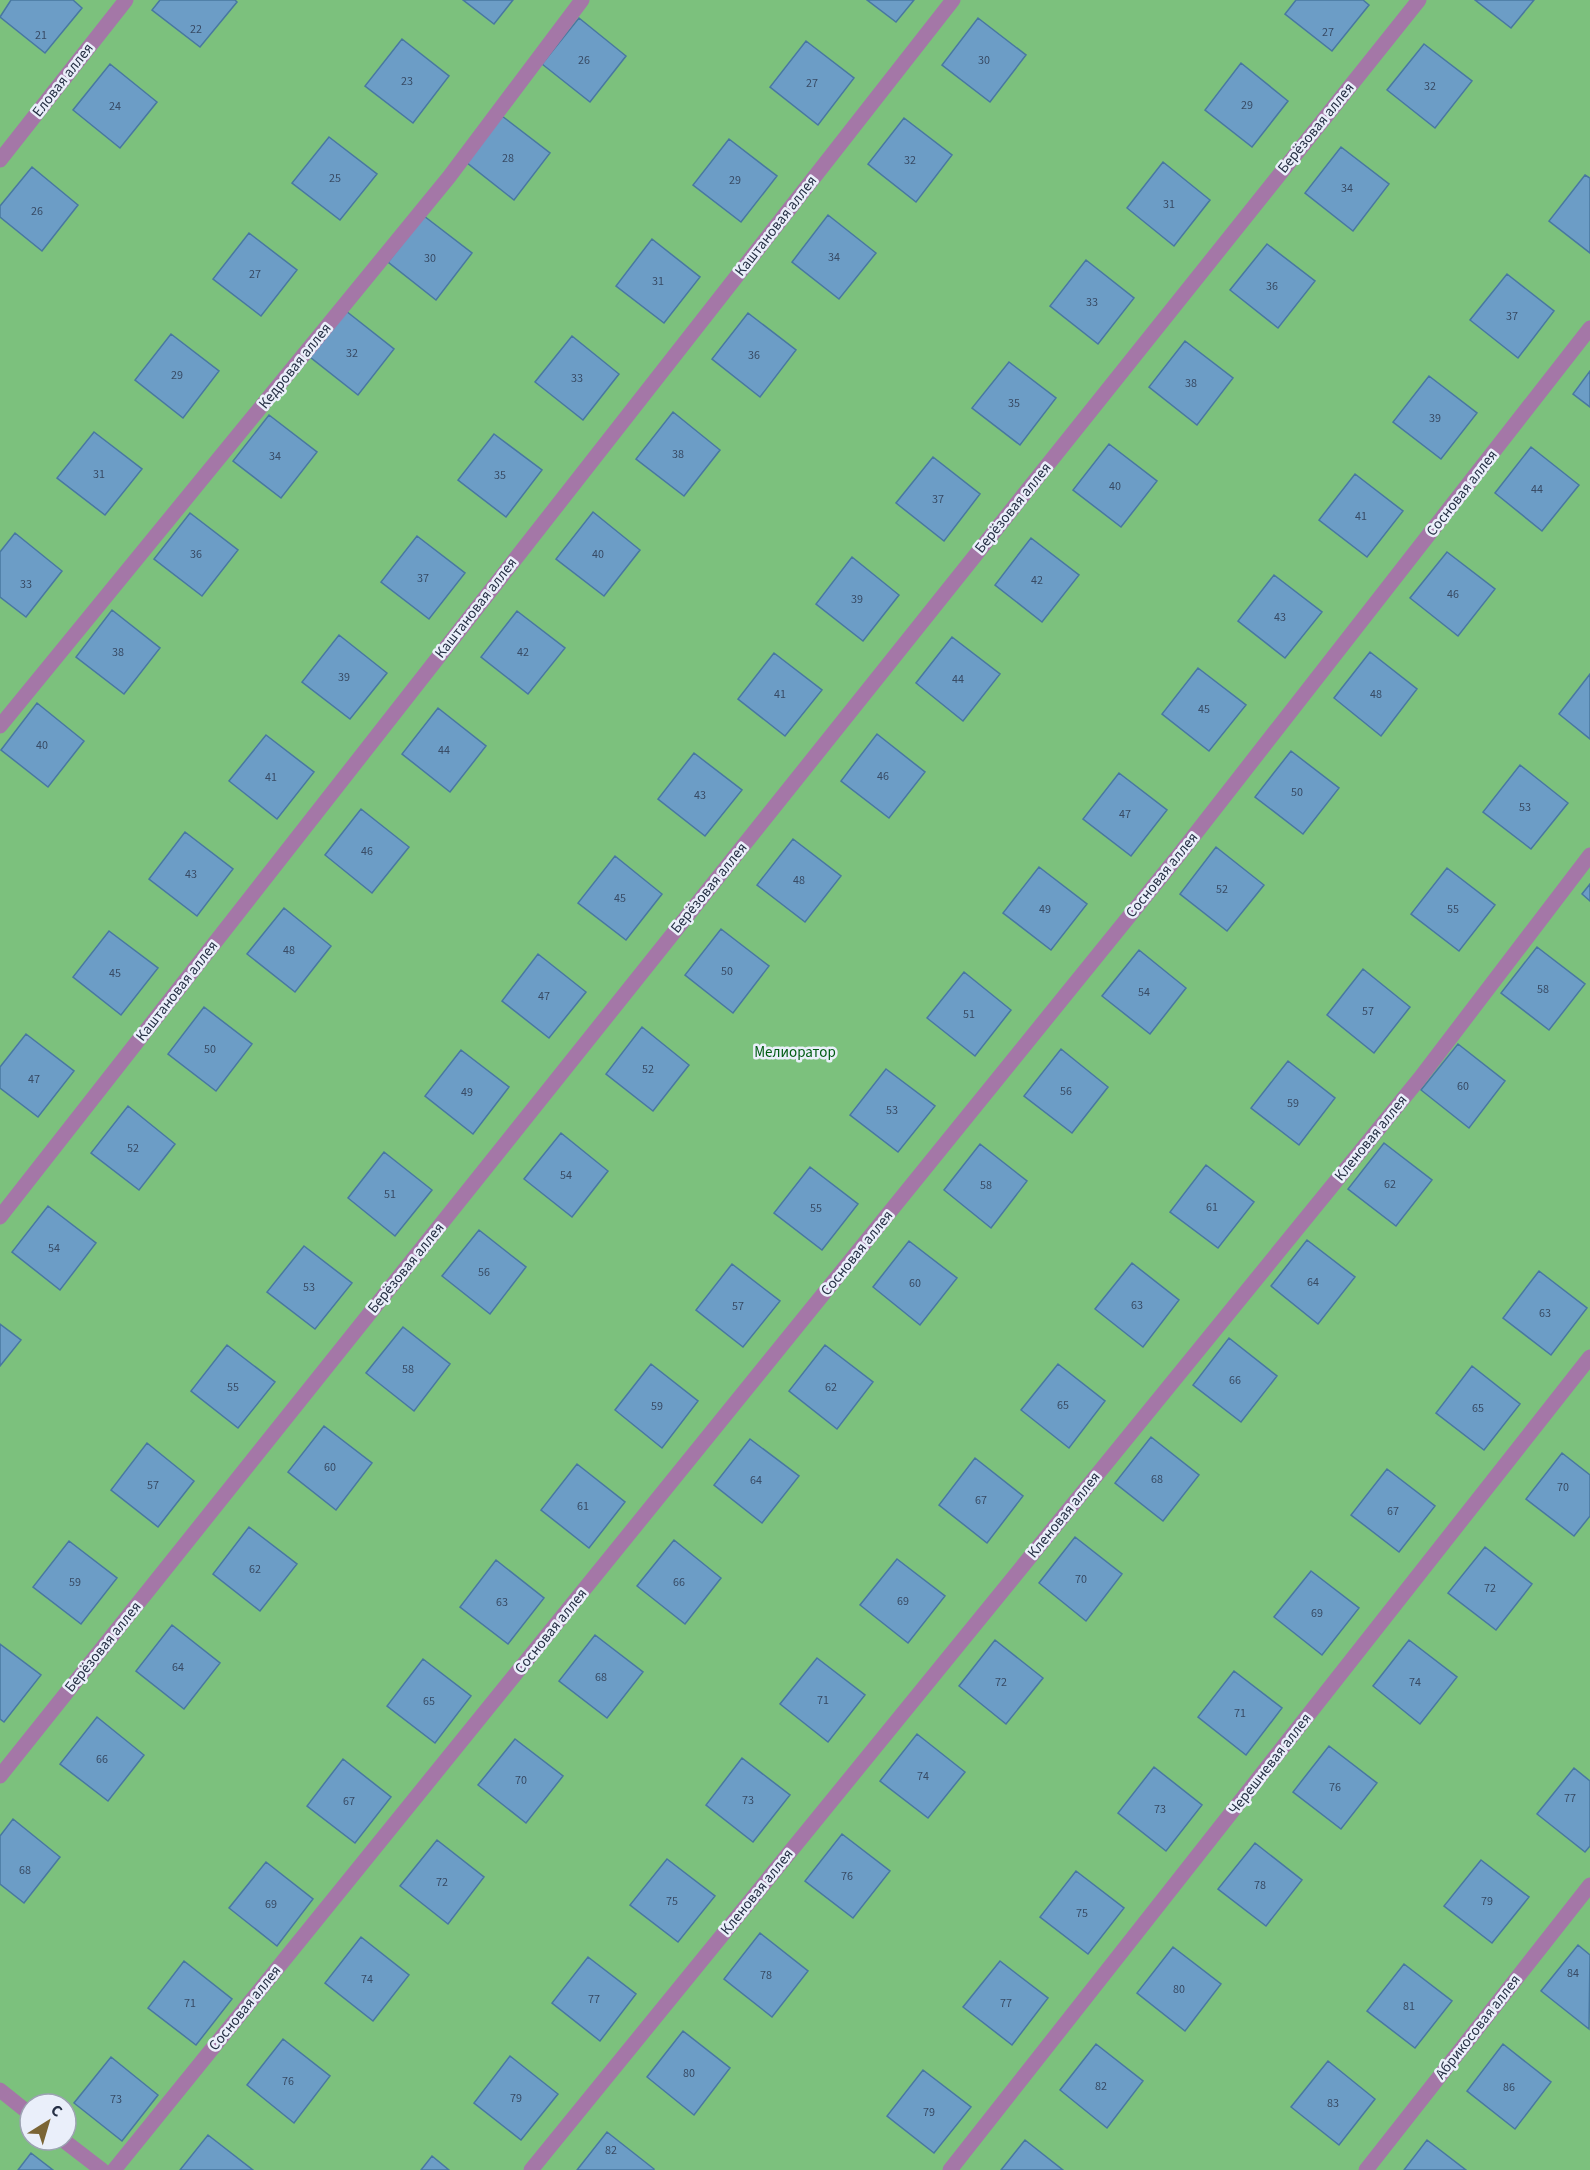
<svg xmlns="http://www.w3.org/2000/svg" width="1590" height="2170" font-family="'Source Sans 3',sans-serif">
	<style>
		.green { fill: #7cc17d; fill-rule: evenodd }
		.building { fill: #6c9dc6; stroke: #4878a0; stroke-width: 1.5 }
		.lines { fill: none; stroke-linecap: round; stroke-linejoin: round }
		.minor { stroke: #a477a7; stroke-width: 15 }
		.labels { text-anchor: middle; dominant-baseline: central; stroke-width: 5; stroke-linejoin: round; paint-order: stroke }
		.number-label { font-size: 12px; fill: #384b65 }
		.street-label { font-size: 15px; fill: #263045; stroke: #eaeffa }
		.park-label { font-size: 15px; fill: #005c12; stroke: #eaeffa }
	</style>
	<rect width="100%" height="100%" fill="#b9cffa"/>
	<path class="green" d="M 0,0 L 1590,0 L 1590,2170 L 0,2170 ZM 30,2104 L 66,2104 L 66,2140 L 30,2140 Z"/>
	<path class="building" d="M 11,0 L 73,0 L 82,8 L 45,53 L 0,17 Z
		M 160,0 L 235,0 L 237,2 L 200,47 L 152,10 Z
		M 463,0 L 513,0 L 494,24 Z
		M 867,0 L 914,0 L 896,22 Z
		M 1296,0 L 1363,0 L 1369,5 L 1332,51 L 1285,14 Z
		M 1475,0 L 1534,0 L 1511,28 Z
		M 579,18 L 626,56 L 590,102 L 542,64 Z
		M 978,18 L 1026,55 L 990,102 L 942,65 Z
		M 402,39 L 449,76 L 413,123 L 365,86 Z
		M 806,41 L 854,78 L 818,125 L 770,87 Z
		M 1424,44 L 1472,81 L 1435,128 L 1387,90 Z
		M 1241,63 L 1288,101 L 1252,147 L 1205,110 Z
		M 110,64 L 157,102 L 120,148 L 73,110 Z
		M 502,116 L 550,153 L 514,200 L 466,162 Z
		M 904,118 L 952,155 L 916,202 L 868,164 Z
		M 329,137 L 377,174 L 340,220 L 292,183 Z
		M 729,139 L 777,176 L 741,222 L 693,185 Z
		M 1341,147 L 1389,184 L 1353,231 L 1305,193 Z
		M 1163,162 L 1210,200 L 1174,246 L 1127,208 Z
		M 32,167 L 78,205 L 42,251 L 0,217 L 0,206 Z
		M 1585,175 L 1590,178 L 1590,253 L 1549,221 Z
		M 828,215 L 876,253 L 839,299 L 792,262 Z
		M 424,216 L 472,253 L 436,300 L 388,262 Z
		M 249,233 L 297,270 L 261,316 L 213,279 Z
		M 652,239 L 700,277 L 664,323 L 616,286 Z
		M 1267,244 L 1315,281 L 1278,328 L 1230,290 Z
		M 1086,260 L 1134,298 L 1098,344 L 1050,306 Z
		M 1507,274 L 1554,311 L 1518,358 L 1470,320 Z
		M 346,311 L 394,349 L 358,395 L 310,357 Z
		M 748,313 L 796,350 L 760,397 L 712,359 Z
		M 171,334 L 219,371 L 183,418 L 135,380 Z
		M 572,336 L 619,374 L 583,420 L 535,382 Z
		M 1185,341 L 1233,378 L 1197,425 L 1149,387 Z
		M 1009,362 L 1056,398 L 1020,445 L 972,408 Z
		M 1590,371 L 1590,407 L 1573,394 Z
		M 1429,376 L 1477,413 L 1441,459 L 1393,422 Z
		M 673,412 L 720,450 L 684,496 L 636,459 Z
		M 269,415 L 317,452 L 281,498 L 233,461 Z
		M 94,432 L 142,469 L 105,515 L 57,478 Z
		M 494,434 L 542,470 L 506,517 L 458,480 Z
		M 1109,444 L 1157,481 L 1121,527 L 1073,490 Z
		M 1531,447 L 1579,485 L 1542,531 L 1495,493 Z
		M 933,457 L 980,494 L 944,541 L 896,503 Z
		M 1355,474 L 1403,511 L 1367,557 L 1319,520 Z
		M 593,512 L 640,550 L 604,596 L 556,559 Z
		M 190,513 L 238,550 L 202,596 L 154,559 Z
		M 15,533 L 62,571 L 26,617 L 0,597 L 0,552 Z
		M 417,536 L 465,573 L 429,619 L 381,582 Z
		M 1031,538 L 1079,575 L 1042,622 L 995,585 Z
		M 1447,552 L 1495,589 L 1458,636 L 1410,598 Z
		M 852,557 L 899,595 L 863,641 L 816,604 Z
		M 1274,575 L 1322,612 L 1285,658 L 1238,621 Z
		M 112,610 L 160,648 L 124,694 L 76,657 Z
		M 517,611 L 565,648 L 528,694 L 481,657 Z
		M 339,635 L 387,673 L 350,719 L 302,682 Z
		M 952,637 L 1000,674 L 963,721 L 916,683 Z
		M 1370,652 L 1417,689 L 1381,736 L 1334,698 Z
		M 774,653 L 822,690 L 785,736 L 738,699 Z
		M 1198,668 L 1246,705 L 1209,751 L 1162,714 Z
		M 1590,674 L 1590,739 L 1559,714 Z
		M 37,703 L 84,741 L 48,787 L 1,750 Z
		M 438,708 L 486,746 L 450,792 L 402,754 Z
		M 877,734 L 925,772 L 889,818 L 841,781 Z
		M 266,735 L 314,772 L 277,819 L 229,781 Z
		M 1291,751 L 1339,788 L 1303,834 L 1255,797 Z
		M 694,753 L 742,790 L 705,836 L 658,799 Z
		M 1520,765 L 1568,803 L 1531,849 L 1483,812 Z
		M 1119,773 L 1167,810 L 1131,856 L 1083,819 Z
		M 361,809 L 409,847 L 372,893 L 325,855 Z
		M 185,832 L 233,869 L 197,916 L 149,879 Z
		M 793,839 L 841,876 L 805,922 L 757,885 Z
		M 1216,847 L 1264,885 L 1227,931 L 1180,894 Z
		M 615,856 L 662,894 L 626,940 L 578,903 Z
		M 1039,867 L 1087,904 L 1051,950 L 1003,913 Z
		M 1447,868 L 1495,905 L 1459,951 L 1411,914 Z
		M 1590,884 L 1590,901 L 1582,894 Z
		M 284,908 L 331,946 L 295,992 L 247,954 Z
		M 721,929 L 769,966 L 733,1013 L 685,975 Z
		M 109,931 L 158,968 L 121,1015 L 73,977 Z
		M 1537,947 L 1585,984 L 1549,1030 L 1501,993 Z
		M 1139,950 L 1186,988 L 1150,1034 L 1102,996 Z
		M 538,954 L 586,992 L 549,1038 L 502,1001 Z
		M 1363,969 L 1410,1007 L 1374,1053 L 1327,1015 Z
		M 964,972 L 1011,1010 L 975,1056 L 927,1018 Z
		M 204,1007 L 252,1044 L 216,1091 L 168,1054 Z
		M 642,1027 L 689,1065 L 653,1111 L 606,1074 Z
		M 26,1034 L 74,1071 L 38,1117 L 0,1088 L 0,1067 Z
		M 1458,1044 L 1505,1081 L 1469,1128 L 1421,1090 Z
		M 1061,1049 L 1108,1087 L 1072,1133 L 1024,1096 Z
		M 461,1050 L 509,1087 L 473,1134 L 425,1096 Z
		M 1288,1061 L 1335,1098 L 1299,1145 L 1251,1108 Z
		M 886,1069 L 935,1106 L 898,1152 L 850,1115 Z
		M 128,1106 L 175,1144 L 139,1190 L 91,1153 Z
		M 561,1133 L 608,1171 L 572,1217 L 524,1179 Z
		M 1384,1143 L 1432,1180 L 1396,1226 L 1348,1189 Z
		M 980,1144 L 1027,1181 L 991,1228 L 944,1190 Z
		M 384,1152 L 432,1190 L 395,1236 L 348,1198 Z
		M 1206,1165 L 1254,1202 L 1218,1248 L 1170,1212 Z
		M 810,1167 L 858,1204 L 822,1250 L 774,1213 Z
		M 48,1206 L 96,1243 L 60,1290 L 12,1252 Z
		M 479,1230 L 526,1267 L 490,1314 L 442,1276 Z
		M 1307,1240 L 1355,1277 L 1318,1324 L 1271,1286 Z
		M 909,1241 L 957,1278 L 920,1325 L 873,1287 Z
		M 304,1246 L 352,1283 L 315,1329 L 267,1292 Z
		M 1132,1263 L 1179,1300 L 1143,1347 L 1095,1309 Z
		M 732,1264 L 780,1301 L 743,1347 L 696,1310 Z
		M 1539,1271 L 1587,1308 L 1551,1355 L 1503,1318 Z
		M 0,1324 L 21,1340 L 0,1366 Z
		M 403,1327 L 450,1364 L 414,1411 L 366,1373 Z
		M 1229,1338 L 1277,1376 L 1241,1422 L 1193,1385 Z
		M 227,1345 L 275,1382 L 238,1428 L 191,1391 Z
		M 825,1345 L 873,1382 L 837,1429 L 789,1391 Z
		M 651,1364 L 698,1401 L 662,1448 L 615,1410 Z
		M 1058,1364 L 1105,1401 L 1069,1448 L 1021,1410 Z
		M 1472,1366 L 1520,1404 L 1484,1450 L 1436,1413 Z
		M 324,1426 L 372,1463 L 336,1510 L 288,1472 Z
		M 1151,1437 L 1199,1475 L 1163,1521 L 1115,1483 Z
		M 750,1439 L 799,1476 L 762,1523 L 714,1485 Z
		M 147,1443 L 194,1481 L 158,1527 L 111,1490 Z
		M 1562,1453 L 1590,1475 L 1590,1516 L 1574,1536 L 1526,1499 Z
		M 975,1458 L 1023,1496 L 987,1543 L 939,1505 Z
		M 577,1464 L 625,1502 L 589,1548 L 541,1510 Z
		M 1387,1469 L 1435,1506 L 1399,1552 L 1351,1515 Z
		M 249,1527 L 297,1564 L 260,1611 L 213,1574 Z
		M 1075,1537 L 1122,1574 L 1086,1621 L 1039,1583 Z
		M 674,1540 L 721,1578 L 685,1624 L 637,1586 Z
		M 69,1541 L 117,1578 L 81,1624 L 33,1587 Z
		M 1485,1547 L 1532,1584 L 1496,1630 L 1448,1593 Z
		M 897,1559 L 945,1596 L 908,1643 L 860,1605 Z
		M 496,1560 L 544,1598 L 508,1644 L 460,1607 Z
		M 1311,1571 L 1359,1608 L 1322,1655 L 1274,1617 Z
		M 172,1625 L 220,1663 L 184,1709 L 136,1671 Z
		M 595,1635 L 643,1672 L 607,1718 L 559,1681 Z
		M 995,1640 L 1043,1678 L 1006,1724 L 959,1686 Z
		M 1409,1640 L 1457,1677 L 1420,1724 L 1373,1686 Z
		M 0,1644 L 41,1675 L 4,1722 L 0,1719 Z
		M 817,1658 L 865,1695 L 828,1742 L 780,1704 Z
		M 423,1659 L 471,1696 L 435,1743 L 387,1706 Z
		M 1234,1671 L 1282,1708 L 1246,1755 L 1198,1717 Z
		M 97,1717 L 144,1755 L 108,1801 L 60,1764 Z
		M 917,1734 L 965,1772 L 928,1818 L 880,1781 Z
		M 515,1739 L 563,1776 L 526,1823 L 478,1785 Z
		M 1329,1746 L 1377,1783 L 1341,1829 L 1293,1792 Z
		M 742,1758 L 790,1795 L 753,1842 L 706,1805 Z
		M 343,1759 L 391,1797 L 355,1843 L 307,1806 Z
		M 1154,1767 L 1202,1805 L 1166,1851 L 1118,1813 Z
		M 1574,1768 L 1590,1781 L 1590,1846 L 1585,1852 L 1537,1814 Z
		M 13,1819 L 60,1857 L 24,1903 L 0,1884 L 0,1836 Z
		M 842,1834 L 890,1871 L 853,1918 L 805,1881 Z
		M 437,1840 L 484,1877 L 448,1924 L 400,1886 Z
		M 1255,1843 L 1302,1880 L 1266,1926 L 1218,1889 Z
		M 667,1859 L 715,1896 L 678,1942 L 630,1905 Z
		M 1481,1860 L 1529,1897 L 1492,1943 L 1444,1906 Z
		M 266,1862 L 313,1899 L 277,1946 L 229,1908 Z
		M 1076,1871 L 1124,1908 L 1088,1954 L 1040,1917 Z
		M 760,1933 L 808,1971 L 772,2017 L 724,1979 Z
		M 361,1937 L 409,1975 L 373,2021 L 325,1983 Z
		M 1578,1945 L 1590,1955 L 1589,2029 L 1541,1991 Z
		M 1173,1947 L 1221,1984 L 1185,2031 L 1137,1993 Z
		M 588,1957 L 636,1994 L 600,2041 L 552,2003 Z
		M 184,1961 L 232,1999 L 196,2045 L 148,2008 Z
		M 1000,1961 L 1048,1998 L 1012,2045 L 963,2007 Z
		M 1404,1964 L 1452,2001 L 1415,2048 L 1367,2011 Z
		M 683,2031 L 730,2068 L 694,2115 L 647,2077 Z
		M 283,2039 L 330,2076 L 294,2123 L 247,2085 Z
		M 1096,2044 L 1143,2081 L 1107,2128 L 1060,2090 Z
		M 1503,2044 L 1551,2082 L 1515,2129 L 1467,2091 Z
		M 510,2056 L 558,2094 L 521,2140 L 474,2103 Z
		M 111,2057 L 158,2095 L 122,2141 L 74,2103 Z
		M 1328,2061 L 1375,2099 L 1339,2145 L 1291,2107 Z
		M 923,2070 L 971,2107 L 934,2153 L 887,2116 Z
		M 607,2132 L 654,2169 L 654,2170 L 577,2170 Z
		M 208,2135 L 253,2170 L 180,2170 Z
		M 1025,2140 L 1063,2170 L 1001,2170 Z
		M 1427,2140 L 1466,2170 L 1404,2170 Z
		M 31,2153 L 53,2170 L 18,2170 Z
		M 432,2156 L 449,2170 L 421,2170 Z"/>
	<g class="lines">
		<path class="minor" d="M 0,160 L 126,0
			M 0,726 L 449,177 L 582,0
			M 0,1217 L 953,0
			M 0,1776 L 1419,0
			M 0,2090 L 30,2114
			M 63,2140 L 102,2170
			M 114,2170 L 1178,856 L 1590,328
			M 531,2170 L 1420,1078 L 1590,855
			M 950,2170 L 1590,1357
			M 1366,2170 L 1590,1885"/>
	</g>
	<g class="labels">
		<g class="number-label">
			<text x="196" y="29">22</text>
			<text x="1328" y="32">27</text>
			<text x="41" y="35">21</text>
			<text x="584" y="60">26</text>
			<text x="984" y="60">30</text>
			<text x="407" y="81">23</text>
			<text x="812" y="83">27</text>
			<text x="1430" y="86">32</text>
			<text x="1247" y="105">29</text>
			<text x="115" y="106">24</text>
			<text x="508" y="158">28</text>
			<text x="910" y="160">32</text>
			<text x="335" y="178">25</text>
			<text x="735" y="180">29</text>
			<text x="1347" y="188">34</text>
			<text x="1169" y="204">31</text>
			<text x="37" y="211">26</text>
			<text x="834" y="257">34</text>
			<text x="430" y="258">30</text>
			<text x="255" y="274">27</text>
			<text x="658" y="281">31</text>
			<text x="1272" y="286">36</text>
			<text x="1092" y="302">33</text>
			<text x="1512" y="316">37</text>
			<text x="352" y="353">32</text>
			<text x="754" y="355">36</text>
			<text x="177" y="375">29</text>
			<text x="577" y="378">33</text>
			<text x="1191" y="383">38</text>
			<text x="1014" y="403">35</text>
			<text x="1435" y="418">39</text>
			<text x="678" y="454">38</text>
			<text x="275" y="456">34</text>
			<text x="99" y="474">31</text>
			<text x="500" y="475">35</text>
			<text x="1115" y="486">40</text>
			<text x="1537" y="489">44</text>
			<text x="938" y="499">37</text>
			<text x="1361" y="516">41</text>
			<text x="196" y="554">36</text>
			<text x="598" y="554">40</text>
			<text x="423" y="578">37</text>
			<text x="1037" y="580">42</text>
			<text x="26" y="584">33</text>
			<text x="1453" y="594">46</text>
			<text x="857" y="599">39</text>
			<text x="1280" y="617">43</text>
			<text x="118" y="652">38</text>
			<text x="523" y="652">42</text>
			<text x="344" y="677">39</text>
			<text x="958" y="679">44</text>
			<text x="780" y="694">41</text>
			<text x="1376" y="694">48</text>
			<text x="1204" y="709">45</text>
			<text x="42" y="745">40</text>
			<text x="444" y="750">44</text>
			<text x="883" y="776">46</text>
			<text x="271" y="777">41</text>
			<text x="1297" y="792">50</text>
			<text x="700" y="795">43</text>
			<text x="1525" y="807">53</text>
			<text x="1125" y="814">47</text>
			<text x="367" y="851">46</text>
			<text x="191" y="874">43</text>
			<text x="799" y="880">48</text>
			<text x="1222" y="889">52</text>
			<text x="620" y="898">45</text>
			<text x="1045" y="909">49</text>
			<text x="1453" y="909">55</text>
			<text x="289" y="950">48</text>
			<text x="727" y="971">50</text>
			<text x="115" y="973">45</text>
			<text x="1543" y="989">58</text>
			<text x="1144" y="992">54</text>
			<text x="544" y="996">47</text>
			<text x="1368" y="1011">57</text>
			<text x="969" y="1014">51</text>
			<text x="210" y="1049">50</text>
			<text x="648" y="1069">52</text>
			<text x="34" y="1079">47</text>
			<text x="1463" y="1086">60</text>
			<text x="1066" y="1091">56</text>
			<text x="467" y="1092">49</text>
			<text x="1293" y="1103">59</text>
			<text x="892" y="1110">53</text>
			<text x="133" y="1148">52</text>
			<text x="566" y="1175">54</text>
			<text x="1390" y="1184">62</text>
			<text x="986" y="1185">58</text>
			<text x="390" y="1194">51</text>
			<text x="1212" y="1207">61</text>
			<text x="816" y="1208">55</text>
			<text x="54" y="1248">54</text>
			<text x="484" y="1272">56</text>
			<text x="1313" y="1282">64</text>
			<text x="915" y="1283">60</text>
			<text x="309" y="1287">53</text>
			<text x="1137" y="1305">63</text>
			<text x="738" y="1306">57</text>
			<text x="1545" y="1313">63</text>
			<text x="408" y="1369">58</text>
			<text x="1235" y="1380">66</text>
			<text x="233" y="1387">55</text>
			<text x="831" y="1387">62</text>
			<text x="1063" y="1405">65</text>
			<text x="657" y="1406">59</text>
			<text x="1478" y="1408">65</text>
			<text x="330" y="1467">60</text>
			<text x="1157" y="1479">68</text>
			<text x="756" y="1480">64</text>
			<text x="153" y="1485">57</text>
			<text x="1563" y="1487">70</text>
			<text x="981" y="1500">67</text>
			<text x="583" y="1506">61</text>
			<text x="1393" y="1511">67</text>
			<text x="255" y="1569">62</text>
			<text x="1081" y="1579">70</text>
			<text x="75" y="1582">59</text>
			<text x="679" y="1582">66</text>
			<text x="1490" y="1588">72</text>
			<text x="903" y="1601">69</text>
			<text x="502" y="1602">63</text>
			<text x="1317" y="1613">69</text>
			<text x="178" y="1667">64</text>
			<text x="601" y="1677">68</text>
			<text x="1001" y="1682">72</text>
			<text x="1415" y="1682">74</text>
			<text x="823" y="1700">71</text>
			<text x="429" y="1701">65</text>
			<text x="1240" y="1713">71</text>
			<text x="102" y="1759">66</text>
			<text x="923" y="1776">74</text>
			<text x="521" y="1780">70</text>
			<text x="1335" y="1787">76</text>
			<text x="1570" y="1798">77</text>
			<text x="748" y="1800">73</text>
			<text x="349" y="1801">67</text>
			<text x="1160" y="1809">73</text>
			<text x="25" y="1870">68</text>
			<text x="847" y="1876">76</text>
			<text x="442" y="1882">72</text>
			<text x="1260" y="1885">78</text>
			<text x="672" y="1901">75</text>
			<text x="1487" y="1901">79</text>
			<text x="271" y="1904">69</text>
			<text x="1082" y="1913">75</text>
			<text x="1573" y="1973">84</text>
			<text x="766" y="1975">78</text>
			<text x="367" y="1979">74</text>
			<text x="1179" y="1989">80</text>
			<text x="594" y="1999">77</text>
			<text x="190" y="2003">71</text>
			<text x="1006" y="2003">77</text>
			<text x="1409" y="2006">81</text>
			<text x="689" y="2073">80</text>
			<text x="288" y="2081">76</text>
			<text x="1101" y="2086">82</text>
			<text x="1509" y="2087">86</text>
			<text x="516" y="2098">79</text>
			<text x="116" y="2099">73</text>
			<text x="1333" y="2103">83</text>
			<text x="929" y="2112">79</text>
			<text x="611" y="2150">82</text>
		</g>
		<g class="street-label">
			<text transform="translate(63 80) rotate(-52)">Еловая аллея</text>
			<text transform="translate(1316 128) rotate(-51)">Берёзовая аллея</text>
			<text transform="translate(776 226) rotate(-52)">Каштановая аллея</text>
			<text transform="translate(295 366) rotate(-51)">Кедровая аллея</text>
			<text transform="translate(1462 493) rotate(-52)">Сосновая аллея</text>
			<text transform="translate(1013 508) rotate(-51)">Берёзовая аллея</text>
			<text transform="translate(476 608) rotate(-52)">Каштановая аллея</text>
			<text transform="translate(1162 875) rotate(-51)">Сосновая аллея</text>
			<text transform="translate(709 888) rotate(-51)">Берёзовая аллея</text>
			<text transform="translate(177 991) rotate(-52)">Каштановая аллея</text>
			<text transform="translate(1371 1138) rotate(-51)">Кленовая аллея</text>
			<text transform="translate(857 1253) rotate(-51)">Сосновая аллея</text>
			<text transform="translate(406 1268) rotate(-51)">Берёзовая аллея</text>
			<text transform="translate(1064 1515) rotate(-51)">Кленовая аллея</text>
			<text transform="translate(551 1631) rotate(-51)">Сосновая аллея</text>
			<text transform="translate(103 1647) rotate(-51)">Берёзовая аллея</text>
			<text transform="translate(1270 1764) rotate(-52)">Черешневая аллея</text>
			<text transform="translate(757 1892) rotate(-51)">Кленовая аллея</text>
			<text transform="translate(245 2008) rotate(-51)">Сосновая аллея</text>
			<text transform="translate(1478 2027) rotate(-52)">Абрикосовая аллея</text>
		</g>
		<g class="park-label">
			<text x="795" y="1052">Мелиоратор</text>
		</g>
	</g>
	<g transform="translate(48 2122) rotate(37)"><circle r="28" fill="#eaeffa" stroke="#9ca3b2" stroke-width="1.5"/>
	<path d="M0-4.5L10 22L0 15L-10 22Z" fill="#7b6535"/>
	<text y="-9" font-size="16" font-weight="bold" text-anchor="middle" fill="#263045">С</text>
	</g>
</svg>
